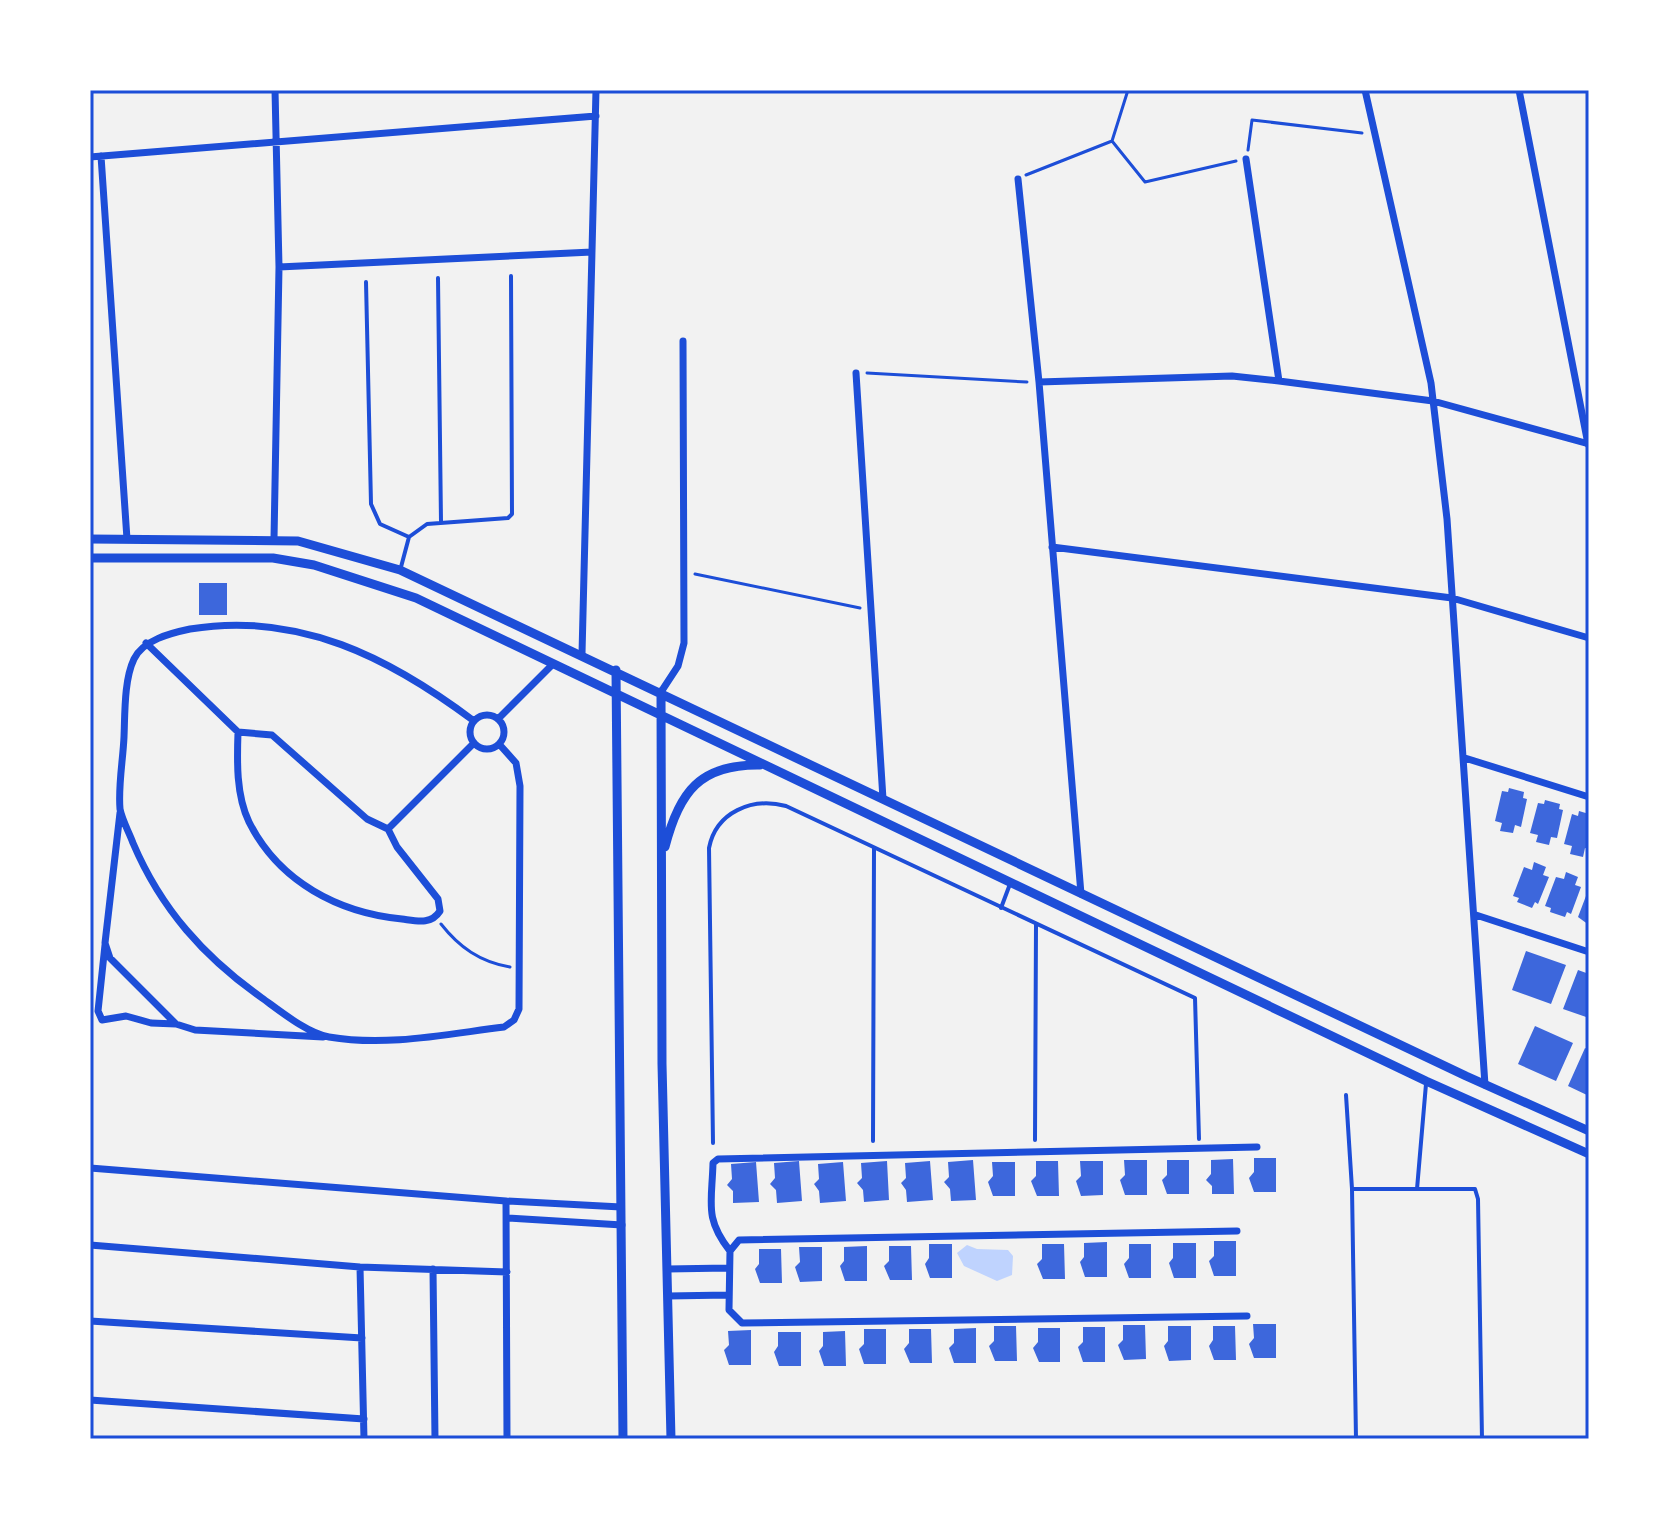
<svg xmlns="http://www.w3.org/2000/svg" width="1679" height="1529" font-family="Overpass,sans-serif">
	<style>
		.water { fill: #bfd3fe }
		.building { fill: #3d67dc }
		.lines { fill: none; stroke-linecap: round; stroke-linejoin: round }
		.path { stroke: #1d4ed8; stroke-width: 3 }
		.service { stroke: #1d4ed8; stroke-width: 4 }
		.minor { stroke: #1d4ed8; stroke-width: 7 }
		.tertiary { stroke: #1d4ed8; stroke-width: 9 }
		.neatline { fill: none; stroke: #1d4ed8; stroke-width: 3 }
	</style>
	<rect width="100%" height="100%" fill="#f2f2f2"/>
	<path class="water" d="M 967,1245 L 977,1249 L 1008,1250 L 1013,1256 L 1012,1275 L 997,1281 L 964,1266 L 957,1253 Z"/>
	<path class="building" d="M 199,583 L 227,583 L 227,615 L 199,615 Z
		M 1509,788 L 1524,792 L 1523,798 L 1527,799 L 1521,827 L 1515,825 L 1513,833 L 1500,831 L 1502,823 L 1495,821 L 1502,791 L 1508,792 Z
		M 1545,800 L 1560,804 L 1559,809 L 1563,810 L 1557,838 L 1551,837 L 1549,845 L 1536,842 L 1538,835 L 1530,833 L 1538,803 L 1544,804 Z
		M 1579,811 L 1589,814 L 1589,849 L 1585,848 L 1583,857 L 1570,854 L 1572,846 L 1564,844 L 1572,814 L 1578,816 Z
		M 1534,862 L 1546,867 L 1543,875 L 1549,877 L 1538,904 L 1535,902 L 1532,908 L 1517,902 L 1519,898 L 1513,896 L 1524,867 L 1532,870 Z
		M 1566,872 L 1578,877 L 1575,885 L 1581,887 L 1571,914 L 1567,912 L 1565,917 L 1550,912 L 1551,908 L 1545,906 L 1556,877 L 1564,879 Z
		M 1589,888 L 1589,925 L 1578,917 Z
		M 1526,951 L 1566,965 L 1551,1004 L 1512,990 Z
		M 1578,970 L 1589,974 L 1589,1018 L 1563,1009 Z
		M 1535,1026 L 1573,1043 L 1556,1081 L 1518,1064 Z
		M 1585,1048 L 1589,1050 L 1589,1096 L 1568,1086 Z
		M 1254,1158 L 1276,1158 L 1276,1192 L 1254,1192 L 1249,1178 L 1254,1172 Z
		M 1233,1159 L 1234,1194 L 1212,1194 L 1212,1186 L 1206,1180 L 1211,1174 L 1211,1160 Z
		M 973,1160 L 976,1200 L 951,1201 L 950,1189 L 944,1182 L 949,1177 L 948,1162 Z
		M 1124,1160 L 1147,1160 L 1147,1195 L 1125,1195 L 1120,1180 L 1125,1175 Z
		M 1167,1160 L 1189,1160 L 1189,1194 L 1167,1194 L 1162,1180 L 1167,1175 Z
		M 799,1161 L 802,1201 L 777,1203 L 776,1190 L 770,1184 L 775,1178 L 774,1163 Z
		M 887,1161 L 889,1200 L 864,1202 L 863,1190 L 857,1183 L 862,1178 L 861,1163 Z
		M 930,1161 L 933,1200 L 907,1202 L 906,1190 L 901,1183 L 906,1178 L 905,1163 Z
		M 1036,1161 L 1058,1161 L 1059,1196 L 1037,1196 L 1031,1181 L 1036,1176 Z
		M 1080,1161 L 1103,1161 L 1103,1195 L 1081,1196 L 1076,1181 L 1081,1176 Z
		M 756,1162 L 759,1202 L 733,1203 L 733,1191 L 727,1185 L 732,1179 L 731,1164 Z
		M 843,1162 L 846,1201 L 820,1203 L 819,1191 L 814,1184 L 819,1179 L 818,1164 Z
		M 992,1162 L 1015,1162 L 1015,1196 L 993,1196 L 988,1182 L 993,1176 Z
		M 1214,1241 L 1236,1241 L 1236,1276 L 1214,1276 L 1209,1261 L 1214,1256 Z
		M 1107,1242 L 1107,1277 L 1085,1277 L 1080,1262 L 1084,1257 L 1084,1243 Z
		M 1173,1243 L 1196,1243 L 1196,1278 L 1174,1278 L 1169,1263 L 1173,1258 Z
		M 929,1244 L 952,1244 L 952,1278 L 930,1278 L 925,1264 L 929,1258 Z
		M 1042,1244 L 1064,1244 L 1065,1279 L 1043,1279 L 1037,1264 L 1042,1259 Z
		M 1129,1244 L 1151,1244 L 1151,1278 L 1129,1278 L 1124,1264 L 1129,1258 Z
		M 867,1246 L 867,1281 L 845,1281 L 840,1266 L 844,1261 L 844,1247 Z
		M 889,1246 L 911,1246 L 912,1280 L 890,1280 L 884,1266 L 889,1261 Z
		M 799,1247 L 822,1247 L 822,1281 L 800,1282 L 795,1267 L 800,1262 Z
		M 759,1249 L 781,1249 L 782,1283 L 760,1283 L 755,1269 L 759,1264 Z
		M 1253,1324 L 1276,1324 L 1276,1358 L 1254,1358 L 1249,1344 L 1254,1338 Z
		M 1123,1325 L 1145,1325 L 1146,1359 L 1124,1360 L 1118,1345 L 1123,1340 Z
		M 994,1326 L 1016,1326 L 1017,1361 L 995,1361 L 989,1346 L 994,1341 Z
		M 1168,1326 L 1191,1326 L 1191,1360 L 1169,1361 L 1164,1346 L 1168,1341 Z
		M 1213,1326 L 1235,1326 L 1236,1360 L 1214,1360 L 1209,1346 L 1213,1340 Z
		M 1083,1327 L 1105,1327 L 1105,1362 L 1083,1362 L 1078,1347 L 1083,1342 Z
		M 976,1328 L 976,1363 L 954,1363 L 949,1348 L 954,1343 L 954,1329 Z
		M 1038,1328 L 1060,1328 L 1060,1362 L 1039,1362 L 1033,1348 L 1038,1342 Z
		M 864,1329 L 886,1329 L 886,1364 L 864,1364 L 859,1349 L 864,1344 Z
		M 909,1329 L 931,1329 L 932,1363 L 910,1363 L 904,1349 L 909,1343 Z
		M 751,1330 L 751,1365 L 729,1365 L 724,1350 L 729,1345 L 728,1331 Z
		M 845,1331 L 846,1366 L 824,1366 L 819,1351 L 823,1346 L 823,1332 Z
		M 778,1332 L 801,1332 L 801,1366 L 779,1366 L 774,1352 L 778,1346 Z"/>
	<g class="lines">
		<path class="path" d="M 1128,90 L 1112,141 L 1145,182 L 1236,161
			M 1248,150 L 1252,120 L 1362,133
			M 1026,175 L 1112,141
			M 867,373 L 1027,382
			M 695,574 L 860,608
			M 441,924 C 459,947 480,962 510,967"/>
		<path class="service" d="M 438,278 L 441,522
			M 366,282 L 371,504 L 380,524 L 409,537
			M 401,567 L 409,537 L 427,524 L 508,518 L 512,514 L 511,276
			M 1001,908 L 1010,884
			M 1346,1095 L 1352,1189 L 1356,1439
			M 1035,1140 L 1036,924
			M 873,1141 L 874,848
			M 713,1143 L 709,848 C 716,812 752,797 786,806 L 1195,998 L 1199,1139
			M 1352,1189 L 1475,1189 L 1478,1199 L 1482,1439
			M 1417,1189 L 1426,1084"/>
		<path class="minor" d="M 1365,90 L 1431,383 L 1447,519 L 1485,1085
			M 1519,90 L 1588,444
			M 101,156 L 127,539
			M 90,157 L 596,116
			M 1246,159 L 1279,381
			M 1018,179 L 1039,382 L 1081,894
			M 279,267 L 592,252
			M 856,373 L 883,799
			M 1039,382 L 1232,376 L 1279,381 L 1433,401 L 1589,444
			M 274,539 L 279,267 L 275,90
			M 1052,547 L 1452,598 L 1589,638
			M 146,643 L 238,732 L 272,735 L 367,819 L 388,829 L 397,847 L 438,899 L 440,911 C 431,925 417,921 402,919 C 339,913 279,882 249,822 C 236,795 237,761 238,732
			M 582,654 L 596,90
			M 661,692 L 678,666 L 684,643 L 683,341
			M470 732a17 17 0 1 1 34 0a17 17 0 1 1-34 0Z
			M 498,719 L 553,664
			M 474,721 C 390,658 299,611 190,629 C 171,633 143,640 134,659 C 124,680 125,713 124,737 C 123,760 118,786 120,809 C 122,820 129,832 133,843 C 161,909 204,957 262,998 C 280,1011 307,1033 329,1037 C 387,1047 447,1034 504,1027 L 514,1020 L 519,1009 L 520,786 L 516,763 L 499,744
			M 1465,758 L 1589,797
			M 120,813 L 105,943 L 110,958 L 176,1024 L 195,1030 L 323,1037
			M 388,829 L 474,743
			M 1476,915 L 1589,952
			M 105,945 L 98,1011 L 102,1020 L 126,1016 L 151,1023 L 176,1024
			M 90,1168 L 506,1201 L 507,1439
			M 506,1201 L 621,1207
			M 507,1218 L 622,1225
			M 1237,1231 L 739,1240 L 730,1251 L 729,1310 L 742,1323 L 1247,1316
			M 90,1245 L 360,1267 L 507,1272
			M 730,1251 C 704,1218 712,1203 713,1163 L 718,1159 L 1257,1147
			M 360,1267 L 364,1439
			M 433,1269 L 435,1439
			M 667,1269 L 728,1268
			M 668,1296 L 728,1295
			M 90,1321 L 362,1338
			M 90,1400 L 364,1419"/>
		<path class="tertiary" d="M 90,539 L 298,541 L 400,570 L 1466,1076 L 1589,1131
			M 90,558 L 273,558 L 314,565 L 416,598 L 1426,1081 L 1589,1154
			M 616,670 L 623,1439
			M 661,692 L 662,1064 L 671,1439
			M 665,847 C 679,792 700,764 760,765"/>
	</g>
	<rect width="1679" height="1529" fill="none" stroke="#ffffff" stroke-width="184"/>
	<rect x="92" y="92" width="1495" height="1345" class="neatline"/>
</svg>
